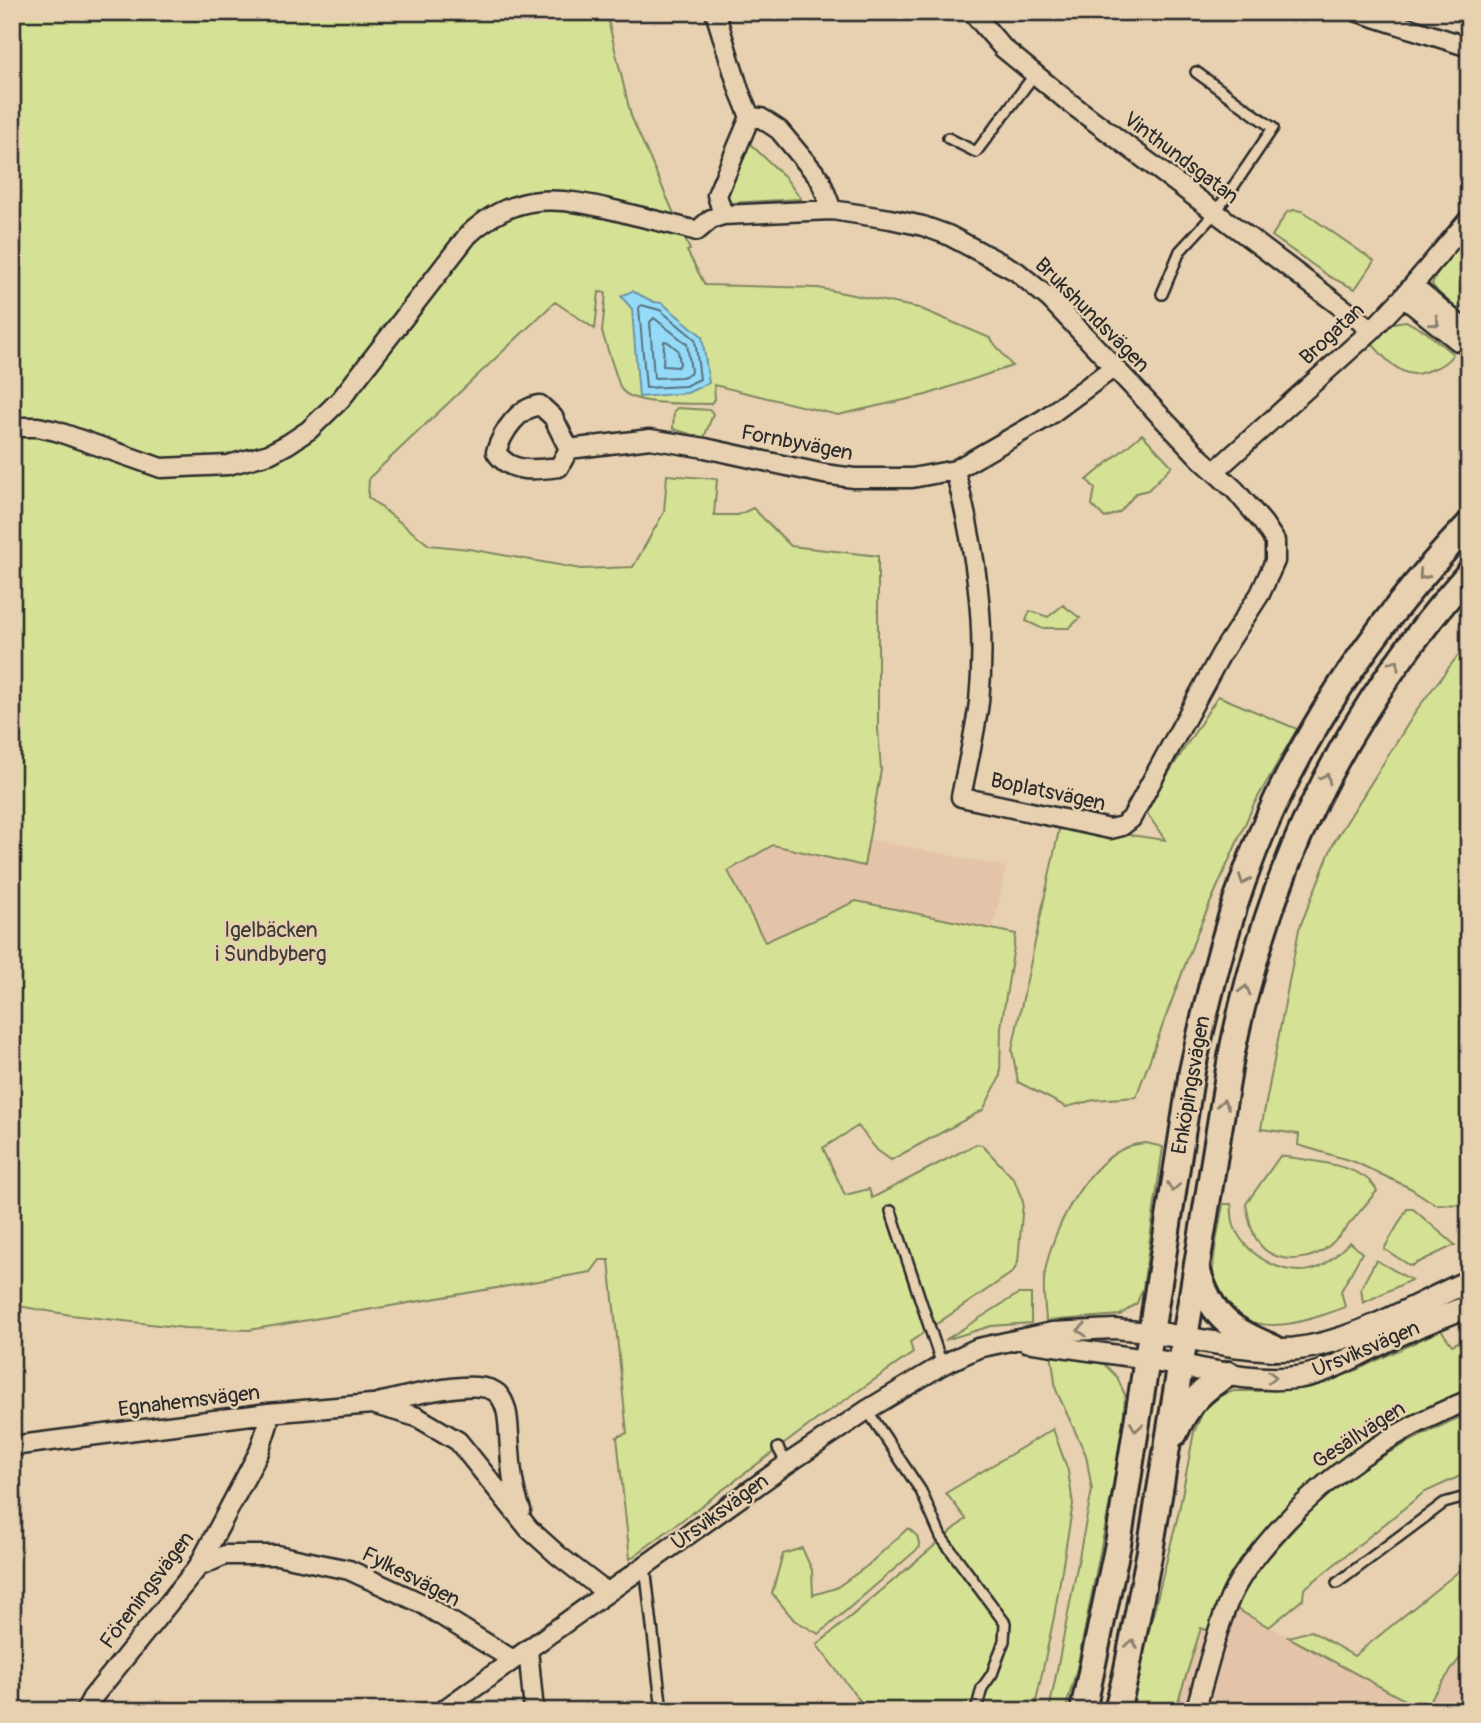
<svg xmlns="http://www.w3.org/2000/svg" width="1481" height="1723" font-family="Pangolin,sans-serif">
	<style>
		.built { fill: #e4c4a8 }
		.green { fill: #d5e194; stroke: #808660; stroke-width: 2 }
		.water { fill: #95dbf7; stroke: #6b95a5; stroke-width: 2 }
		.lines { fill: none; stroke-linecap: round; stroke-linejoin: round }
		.shore { stroke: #55717d; stroke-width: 2 }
		.service-casing { stroke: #2b2b2b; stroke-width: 14 }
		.minor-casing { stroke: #2b2b2b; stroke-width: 23 }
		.tertiary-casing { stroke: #2b2b2b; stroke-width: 26 }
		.secondary-casing { stroke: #2b2b2b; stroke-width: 30 }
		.service { stroke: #e7d1b0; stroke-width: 9 }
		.minor { stroke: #e7d1b0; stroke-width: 18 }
		.tertiary { stroke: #e7d1b0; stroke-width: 21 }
		.secondary { stroke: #e7d1b0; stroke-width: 24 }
		.oneway { stroke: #897e6e }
		.labels { text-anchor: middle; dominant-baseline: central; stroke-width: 5; stroke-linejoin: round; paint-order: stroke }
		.street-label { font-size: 21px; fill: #2b2b2b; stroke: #e7d1b0 }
		.park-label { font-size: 21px; fill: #3c3d36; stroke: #e7d1b0 }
	</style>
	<rect width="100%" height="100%" fill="#e7d1b0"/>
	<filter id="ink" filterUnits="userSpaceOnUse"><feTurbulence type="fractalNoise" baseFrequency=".0143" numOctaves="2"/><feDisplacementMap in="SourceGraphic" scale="14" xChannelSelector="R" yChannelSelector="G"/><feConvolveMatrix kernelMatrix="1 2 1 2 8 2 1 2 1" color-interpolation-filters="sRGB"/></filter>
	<g filter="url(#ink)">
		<path class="built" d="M 869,839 L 1006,867 L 993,929 L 1016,934 L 788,988 L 728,871 L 773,845 L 863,866 Z
			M 1223,1601 L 1422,1710 L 1469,1645 L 1469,1711 L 1175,1711 L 1201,1628 Z"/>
		<path class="green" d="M 12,12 L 606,12 L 631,116 L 690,250 L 687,251 L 705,285 L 818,288 L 919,308 L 990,338 L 1012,366 L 926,395 L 838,415 L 714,385 L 715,399 L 710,404 C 689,403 629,407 620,387 L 602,332 L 606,293 L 599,292 L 595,329 L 555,302 L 369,478 L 368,497 L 429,545 L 469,549 L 581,569 L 633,567 L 664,512 L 667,475 L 717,479 L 714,515 L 738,515 L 753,508 L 791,546 L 878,556 L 878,729 L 881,770 L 864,866 L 773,845 L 728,871 L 765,942 L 856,901 L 1016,934 L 1001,1027 L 1000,1077 L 983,1110 L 891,1160 L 877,1150 L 858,1126 L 823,1148 L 845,1195 L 869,1189 L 872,1198 L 976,1144 L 982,1145 L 1014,1179 L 1023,1202 L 1018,1262 L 1013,1272 L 910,1342 L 913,1353 L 819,1418 L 630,1559 L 617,1437 L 627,1433 L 609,1260 L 600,1260 L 591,1272 L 249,1330 L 185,1328 L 71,1315 L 12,1305 Z
			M 747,141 L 784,176 L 801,199 L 729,203 L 727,198 Z
			M 1294,210 L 1302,211 L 1374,261 L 1355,289 L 1330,277 L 1272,236 L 1287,212 Z
			M 1469,229 L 1469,305 L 1456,309 L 1448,306 L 1432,284 L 1446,256 Z
			M 1406,321 L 1426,332 L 1453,354 C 1447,363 1440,367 1430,370 C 1425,372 1419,374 1414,374 C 1397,374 1379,352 1369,340 L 1393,323 Z
			M 677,408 L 710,410 L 713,414 L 704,438 L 673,429 L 674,411 Z
			M 1142,434 L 1172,466 L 1148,490 L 1136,493 L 1120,512 L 1105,518 L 1092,505 L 1095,488 L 1087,480 Z
			M 1063,605 L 1080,618 L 1069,628 L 1041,628 L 1026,621 L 1030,611 L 1048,617 Z
			M 1469,641 L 1469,1205 L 1435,1204 L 1410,1188 L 1355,1162 L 1298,1145 L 1299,1134 L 1261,1129 L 1299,929 L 1334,842 L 1418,708 Z
			M 1218,696 L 1297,729 L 1253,806 L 1197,933 L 1136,1097 L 1094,1100 L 1066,1107 L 1018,1082 L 1012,1050 L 1060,825 L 1165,840 L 1145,810 Z
			M 1146,1143 L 1163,1147 L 1143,1288 L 1137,1303 L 1120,1315 L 1046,1321 C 1045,1305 1042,1287 1045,1272 C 1052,1230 1087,1161 1130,1146 C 1135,1144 1141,1144 1146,1143 Z
			M 1280,1156 C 1305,1160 1366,1164 1377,1191 C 1362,1208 1347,1229 1330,1245 C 1315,1260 1282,1265 1264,1249 C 1252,1238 1249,1220 1246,1204 Z
			M 1223,1204 L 1231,1204 C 1232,1211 1232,1220 1234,1226 C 1246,1258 1294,1284 1325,1264 C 1334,1258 1342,1249 1350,1242 L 1362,1253 L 1341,1291 L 1345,1307 C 1309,1321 1254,1341 1225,1303 C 1222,1299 1217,1294 1215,1290 C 1208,1273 1220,1223 1223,1204 Z
			M 1407,1209 L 1413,1209 L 1455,1245 L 1411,1266 L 1384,1249 Z
			M 1376,1260 L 1411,1280 L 1363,1303 L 1361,1288 Z
			M 1018,1294 L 1031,1294 L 1031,1323 L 991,1326 L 945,1340 Z
			M 1441,1330 L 1452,1345 L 1469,1337 L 1469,1392 L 1315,1484 L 1261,1536 L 1227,1588 L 1213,1632 L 1201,1628 L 1175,1711 L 1129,1711 L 1179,1511 L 1194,1432 L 1205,1407 L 1216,1397 L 1234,1391 L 1259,1391 L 1318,1385 L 1350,1373 Z
			M 1051,1352 L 1104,1364 L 1117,1377 L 1125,1395 L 1122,1442 L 1077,1668 L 1065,1711 L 1049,1711 L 1092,1490 L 1086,1455 L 1056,1390 Z
			M 1469,1413 L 1469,1472 L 1423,1493 L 1304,1589 L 1303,1599 L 1269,1627 L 1237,1609 C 1247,1581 1265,1561 1285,1539 C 1305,1517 1326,1493 1351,1476 C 1387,1451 1429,1431 1469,1413 Z
			M 1053,1429 L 1068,1471 L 1073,1504 L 1054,1617 L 1034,1711 L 868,1711 L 817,1645 L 966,1519 L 946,1493 Z
			M 908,1528 L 917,1536 L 920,1547 L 819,1634 L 794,1620 L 772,1593 L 783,1554 L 802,1548 L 812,1570 L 813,1595 L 836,1588 L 867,1566 Z
			M 1469,1563 L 1469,1645 L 1423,1710 L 1288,1637 L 1311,1631 L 1354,1656 Z"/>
		<path class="water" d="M 632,291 L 654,302 L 662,303 L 702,336 L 709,383 L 687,393 L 639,397 L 632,309 L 621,296 Z"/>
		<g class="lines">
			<path class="shore" d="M 641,305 L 660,310 L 695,339 L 700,379 L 685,386 L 646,388 L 639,308 Z
				M 654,318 L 687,344 L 691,371 L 690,374 L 682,377 L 654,378 L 650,322 Z
				M 664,341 L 668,342 L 678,350 L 680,364 L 678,367 L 663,366 Z"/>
			<defs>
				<path id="service" d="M 948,138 L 976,152 L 1035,74
					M 1162,294 L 1180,251 L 1216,212 L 1273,128 L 1196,72
					M 891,1211 L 942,1365
					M 867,1410 L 921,1491 L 941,1537 L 1005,1623 L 1004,1641 L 992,1674 L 982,1688 L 976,1711
					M 778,1448 L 787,1464
					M 645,1566 L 662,1711
					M 1337,1583 L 1444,1503 L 1469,1496"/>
				<path id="minor" d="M 715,12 L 739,90 L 750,117 L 717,195 L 723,215
					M 972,12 L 1003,48 L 1070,103 L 1372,330
					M 1358,12 L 1469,47
					M 750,117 L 761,118 L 779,130 L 820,179 L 832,210
					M 1413,285 L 1469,333
					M 1403,297 L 1458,341 L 1469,340
					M 540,405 L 553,417 L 569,449 L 559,467 C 536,470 510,474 496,452 C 503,431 518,408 540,405 Z
					M 12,427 L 38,427 L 56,431 L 161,468 L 228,465 L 269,454 L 288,444 L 309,430 L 341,399 L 468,235 C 516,190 560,197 618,211 C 645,218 671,224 697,231 L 711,219 L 723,215 L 832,210 L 890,219 L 923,226 L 948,235 L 1016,271 L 1050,299 L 1201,459 L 1235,490 L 1263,523 L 1275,541 L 1275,561 L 1260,594 L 1221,654 L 1131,819 L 1122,826 L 1110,829 L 961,797 C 967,766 975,734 979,702 C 987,621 975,548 955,470
					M 569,449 L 650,439 L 705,448 L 824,474 L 854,478 L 912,478 L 955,470 L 1044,419 L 1113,368
					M 1215,471 L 1372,330 L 1403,297 L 1469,219
					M 1026,1342 L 1146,1359
					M 377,1403 C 403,1398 480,1375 498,1394 C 508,1405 508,1421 509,1435 C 511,1461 511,1485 521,1510
					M 12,1446 L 268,1413 L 372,1404 L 417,1417 L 458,1441 L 529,1529 L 559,1556 L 607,1593
					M 198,1567 L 225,1555 L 277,1555 L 349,1570 L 421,1603 L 513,1660
					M 528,1649 L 534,1711
					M 85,1711 L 92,1698 L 198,1567 L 259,1452 L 268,1424 L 268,1413
					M 442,1711 L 787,1464 L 867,1410 L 942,1365 L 978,1348 L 1052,1332 L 1114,1329 L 1150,1332
					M 1195,1711 C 1206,1675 1214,1638 1228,1603 C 1237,1579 1256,1556 1273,1536 C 1328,1472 1391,1432 1469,1400"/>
				<path id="tertiary" d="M 1150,1332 C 1192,1338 1253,1352 1294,1349 C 1353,1343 1415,1305 1469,1281
					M 1146,1359 C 1196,1367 1250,1384 1300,1377 C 1329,1372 1354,1356 1380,1344 C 1408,1329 1439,1318 1469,1306"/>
				<path id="secondary" d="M 1197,1269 C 1212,1318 1228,1328 1274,1348
					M 1175,1433 C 1187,1405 1201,1390 1228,1374
					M 1083,1711 L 1118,1544 L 1192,1071 C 1206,1007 1221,943 1243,881 C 1290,748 1372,626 1469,524
					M 1117,1711 L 1126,1674 L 1150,1551 L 1231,1057 C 1269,868 1341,718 1469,573"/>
			</defs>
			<use href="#service" class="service-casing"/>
			<use href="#minor" class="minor-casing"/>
			<use href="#tertiary" class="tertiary-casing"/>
			<use href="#secondary" class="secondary-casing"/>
			<use href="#service" class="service"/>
			<use href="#minor" class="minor"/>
			<use href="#tertiary" class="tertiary"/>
			<use href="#secondary" class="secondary"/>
		</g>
		<defs><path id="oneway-chevron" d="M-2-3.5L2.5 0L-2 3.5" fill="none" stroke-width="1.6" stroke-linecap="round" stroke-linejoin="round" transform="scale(1.75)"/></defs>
		<g class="oneway">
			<use href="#oneway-chevron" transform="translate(1435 322) rotate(39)"/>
			<use href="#oneway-chevron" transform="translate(1423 575) rotate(132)"/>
			<use href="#oneway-chevron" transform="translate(1395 664) rotate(-55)"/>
			<use href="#oneway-chevron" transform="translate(1326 778) rotate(-63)"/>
			<use href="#oneway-chevron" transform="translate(1244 880) rotate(110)"/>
			<use href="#oneway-chevron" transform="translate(1245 990) rotate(-75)"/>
			<use href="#oneway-chevron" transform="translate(1223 1104) rotate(-80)"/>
			<use href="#oneway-chevron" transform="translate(1173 1187) rotate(99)"/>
			<use href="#oneway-chevron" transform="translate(1082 1330) rotate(177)"/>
			<use href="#oneway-chevron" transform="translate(1272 1377) rotate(1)"/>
			<use href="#oneway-chevron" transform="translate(1136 1427) rotate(99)"/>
			<use href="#oneway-chevron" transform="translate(1132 1644) rotate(-79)"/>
		</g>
	</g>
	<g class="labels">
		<g class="street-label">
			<text transform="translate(1181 158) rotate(37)">Vinthundsgatan</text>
			<text transform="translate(1092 315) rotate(45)">Brukshundsvägen</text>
			<text transform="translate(1332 334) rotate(-43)">Brogatan</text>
			<text transform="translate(797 443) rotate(11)">Fornbyvägen</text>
			<text transform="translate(1048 792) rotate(12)">Boplatsvägen</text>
			<text transform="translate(1191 1085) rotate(-80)">Enköpingsvägen</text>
			<text transform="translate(1366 1349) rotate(-23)">Ursviksvägen</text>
			<text transform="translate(189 1401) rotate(-7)">Egnahemsvägen</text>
			<text transform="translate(1359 1435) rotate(-33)">Gesällvägen</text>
			<text transform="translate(720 1512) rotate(-36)">Ursviksvägen</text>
			<text transform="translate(411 1577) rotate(27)">Fylkesvägen</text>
			<text transform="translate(147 1590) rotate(-53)">Föreningsvägen</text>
		</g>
		<g class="park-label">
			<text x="271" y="930">Igelbäcken<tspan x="271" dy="24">i Sundbyberg</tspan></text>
		</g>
	</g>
	<rect width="1481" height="1723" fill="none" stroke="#e7d1b0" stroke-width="42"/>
	<rect x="21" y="21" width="1439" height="1681" fill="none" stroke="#2b2b2b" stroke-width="2.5" filter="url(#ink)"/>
</svg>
